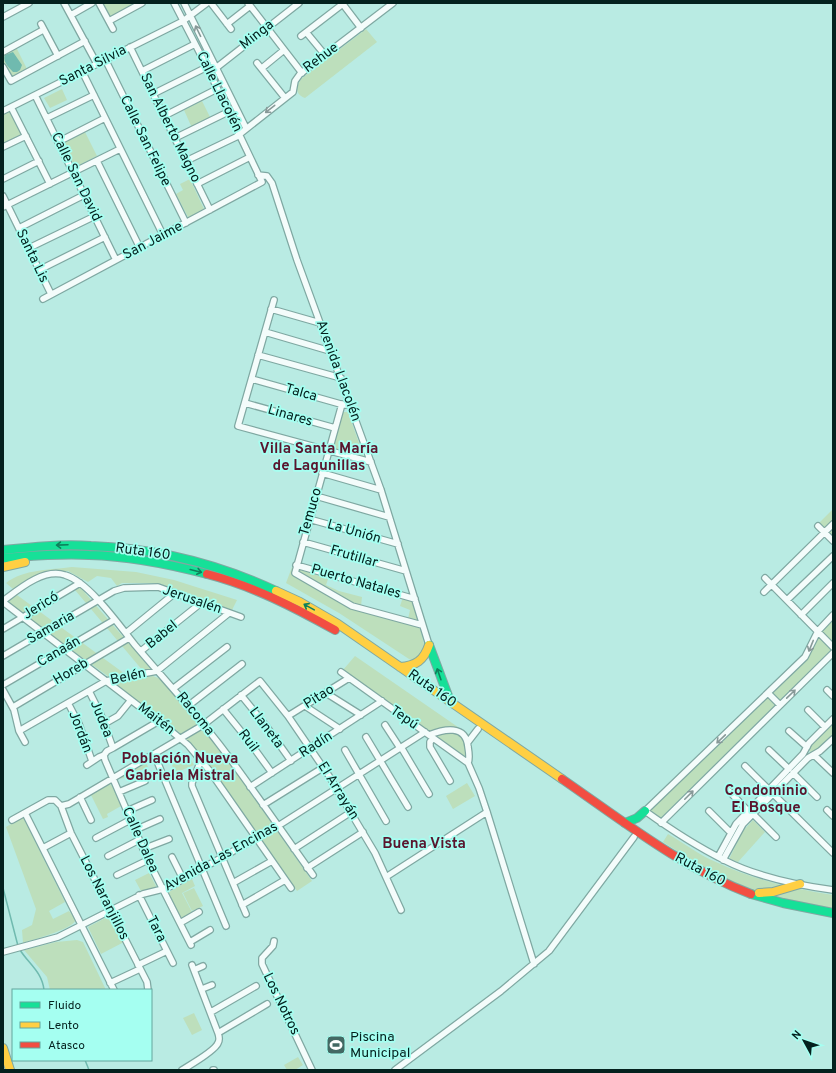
<svg xmlns="http://www.w3.org/2000/svg" width="836" height="1073" font-family="Overpass,sans-serif">
	<style>
		.green { fill: #bddfbc }
		.water { fill: #70baaf }
		.lines { fill: none; stroke-linecap: round; stroke-linejoin: round }
		.stream { stroke: #70baaf; stroke-width: 1.5 }
		.street-casing { stroke: #7fa8a2; stroke-width: 8 }
		.fast-casing { stroke: #7fa8a2; stroke-width: 10 }
		.slow-casing { stroke: #7fa8a2; stroke-width: 10 }
		.jam-casing { stroke: #7fa8a2; stroke-width: 10 }
		.street { stroke: #f4fcfb; stroke-width: 5.5 }
		.fast { stroke: #16e098; stroke-width: 8 }
		.slow { stroke: #ffcf43; stroke-width: 8 }
		.jam { stroke: #f24e42; stroke-width: 8 }
		.oneway { stroke: #889998 }
		.oneway2 { stroke: #0d805b }
		.labels { text-anchor: middle; dominant-baseline: central; stroke-width: 3.5; stroke-linejoin: round; paint-order: stroke }
		.street-label { font-size: 14px; fill: #04211e; stroke: #a5fff1 }
		.poi-label { font-size: 14px; fill: #04211e; stroke: #a5fff1; text-anchor: start }
		.neighbourhood-label { font-size: 15px; font-weight: bold; fill: #5a162e; stroke: #a5fff1 }
	</style>
	<rect width="100%" height="100%" fill="#b9ebe3"/>
	<path class="green" d="M 102,3 L 132,3 L 131,6 L 111,17 L 109,16 Z
		M 366,29 L 377,42 L 305,98 C 295,94 296,88 301,79 Z
		M 16,47 L 28,71 L 12,79 L 3,65 L 3,54 Z
		M 62,89 L 67,100 L 50,108 L 44,98 Z
		M 202,101 L 211,119 L 192,128 L 184,110 Z
		M 9,112 L 11,113 L 21,133 L 20,135 L 3,144 L 3,114 Z
		M 85,132 L 97,156 L 75,167 L 70,157 L 70,154 L 65,144 L 63,142 Z
		M 190,179 L 204,209 L 189,217 L 188,217 L 176,194 L 183,190 L 180,184 Z
		M 342,412 L 348,412 L 365,460 L 332,451 Z
		M 833,509 L 833,537 L 819,523 Z
		M 72,567 L 136,572 L 174,580 L 237,600 L 232,610 L 158,583 L 122,583 L 117,586 L 111,578 L 97,576 L 88,582 L 68,571 L 42,573 L 13,589 L 6,583 C 24,569 50,570 72,567 Z
		M 292,567 L 328,579 L 326,585 L 339,591 L 362,597 L 361,606 L 408,619 L 410,610 L 400,606 L 403,597 L 413,601 L 425,648 L 423,652 L 414,661 L 409,659 L 339,613 L 286,583 Z
		M 80,587 L 151,669 L 143,671 L 75,590 Z
		M 17,595 L 125,674 L 109,677 L 6,602 Z
		M 833,619 L 833,648 L 662,817 L 659,818 L 650,812 L 650,809 L 805,662 L 809,656 L 821,631 Z
		M 355,656 L 468,734 L 464,740 L 468,757 L 467,758 L 343,670 Z
		M 153,676 L 158,678 L 162,681 L 227,759 L 312,881 L 297,891 L 200,754 L 179,732 L 118,687 L 116,683 Z
		M 833,722 L 833,735 L 818,750 L 811,752 L 809,751 L 810,747 Z
		M 188,754 L 194,765 L 175,773 L 171,762 Z
		M 146,763 L 148,767 L 121,779 L 122,777 Z
		M 467,783 L 475,796 L 453,809 L 446,796 Z
		M 108,784 L 110,784 L 112,786 L 121,806 L 107,814 L 108,817 L 103,819 L 91,795 Z
		M 23,817 L 65,902 L 49,911 L 53,919 L 69,911 L 76,920 C 71,930 34,939 23,943 L 22,930 L 32,925 L 36,909 L 6,827 Z
		M 753,820 L 765,832 L 738,862 L 730,859 L 730,857 L 743,831 Z
		M 668,834 C 684,843 699,855 716,862 C 752,879 793,889 833,895 L 833,908 C 811,904 789,900 767,894 C 729,883 695,863 663,842 Z
		M 149,873 L 156,886 L 155,888 L 141,891 L 135,880 Z
		M 192,879 L 195,886 L 182,893 L 193,914 L 182,920 L 168,895 L 169,892 Z
		M 194,888 L 203,906 L 192,911 L 183,893 Z
		M 111,915 L 124,942 L 101,954 L 88,927 Z
		M 77,940 L 83,942 L 106,990 L 50,990 L 47,977 L 24,950 L 56,942 Z
		M 194,1013 L 202,1030 L 192,1035 L 183,1018 Z
		M 298,1057 L 303,1065 L 295,1070 L 287,1070 L 284,1065 Z"/>
	<path class="water" d="M 13,52 L 22,65 L 20,70 L 17,72 L 13,72 C 9,68 2,61 5,55 Z
		M 332,1039 L 336,1040 L 341,1048 L 340,1051 L 336,1051 L 330,1044 Z"/>
	<g class="lines">
		<path class="stream" d="M 3,888 L 18,946
			M 20,950 C 29,964 42,972 44,990
			M 85,1060 L 89,1070"/>
		<defs>
			<path id="street" d="M 64,3 L 97,64
				M 99,3 L 113,29
				M 184,3 L 246,128
				M 211,3 L 231,29
				M 248,3 L 302,73
				M 342,3 L 361,28
				M 71,15 L 92,3
				M 3,17 L 29,3
				M 109,21 L 142,3
				M 41,24 L 58,56
				M 227,24 L 250,6
				M 306,32 L 325,55
				M 301,36 L 344,3
				M 130,47 L 210,210
				M 3,52 L 43,30
				M 105,59 L 186,223
				M 257,63 L 285,98
				M 3,67 L 11,81 L 85,41
				M 216,68 L 299,3
				M 262,68 L 284,50
				M 82,71 L 163,235
				M 142,71 L 195,44
				M 153,94 L 207,67
				M 35,95 L 116,260
				M 11,107 L 50,184
				M 3,111 L 183,21 L 207,3
				M 164,116 L 217,89
				M 47,118 L 94,95
				M 175,138 L 228,112
				M 58,142 L 105,118
				M 3,147 L 26,136
				M 97,161 L 140,248
				M 186,161 L 236,137 L 293,92 L 295,81 L 300,74 L 393,3
				M 258,175 L 267,176 L 272,183 L 297,260 L 381,490 L 429,645
				M 3,179 L 39,161
				M 197,184 L 250,157
				M 3,196 L 51,294
				M 3,207 L 120,149
				M 19,228 L 84,195
				M 29,248 L 95,216
				M 39,270 L 105,237
				M 43,299 L 262,182 L 207,67 L 174,3
				M 274,300 L 238,426 L 371,462
				M 271,309 L 320,323
				M 265,332 L 330,351
				M 258,355 L 341,378
				M 252,379 L 344,405 L 350,405
				M 245,403 L 335,428
				M 342,404 L 295,573 L 352,606 L 422,625
				M 322,473 L 381,490
				M 316,496 L 389,517
				M 309,519 L 398,544
				M 818,526 L 833,541
				M 303,542 L 406,571
				M 296,565 L 415,599
				M 765,578 L 833,647
				M 764,592 L 833,524
				M 787,600 L 833,556
				M 3,601 C 19,589 43,568 65,575 C 89,582 119,625 135,645 C 163,678 193,710 219,744 C 252,787 282,832 313,875
				M 3,602 L 170,730 L 188,745 L 209,770 L 291,888
				M 801,615 L 833,583
				M 833,615 L 818,631 L 805,657 L 645,811 C 670,829 696,846 724,860 C 757,877 796,885 833,890
				M 3,629 L 80,583
				M 126,633 L 175,593
				M 141,651 L 201,603
				M 3,656 L 114,591 L 124,588 L 158,587 L 241,617
				M 341,672 L 468,763
				M 3,685 L 114,620
				M 174,688 L 227,647
				M 3,690 L 14,710 L 19,731 L 25,742
				M 827,690 L 833,696
				M 89,691 L 101,715 L 113,748
				M 326,693 L 361,715
				M 768,693 L 780,705
				M 241,695 L 267,727 L 291,761
				M 68,703 L 79,724 L 92,761
				M 188,706 L 242,664
				M 305,706 L 340,729
				M 13,707 L 129,638
				M 223,709 L 248,740 L 272,773
				M 808,710 L 825,727
				M 288,716 L 349,678
				M 104,724 L 118,716 L 131,700
				M 385,725 L 400,748
				M 19,731 L 106,681 L 157,671 L 229,613
				M 789,731 L 807,747
				M 429,735 C 444,729 466,724 468,747 C 469,753 470,758 468,763 L 479,788 L 487,812 L 534,964
				M 366,737 L 408,807
				M 433,738 L 430,742 L 430,747 L 450,781
				M 468,742 L 478,729
				M 401,747 L 429,794
				M 345,750 L 386,821
				M 769,750 L 789,769
				M 154,754 L 226,926
				M 104,755 L 105,760 L 148,860 L 191,945
				M 814,755 L 833,773
				M 201,760 L 192,783 L 192,786 L 246,914
				M 87,765 L 99,757 L 104,755 L 107,751 L 113,748 L 159,721
				M 745,766 L 833,853
				M 793,773 L 817,797
				M 250,787 L 382,701
				M 729,791 L 748,811
				M 119,792 L 145,781
				M 80,797 L 91,820
				M 263,805 L 324,767
				M 61,806 L 71,833 L 147,982 L 148,990
				M 827,810 L 833,816
				M 127,811 L 152,800
				M 709,811 L 731,833
				M 25,813 L 114,990
				M 753,814 L 776,837
				M 12,820 L 48,800 L 55,800 L 61,806 L 69,804 L 203,725 L 260,681 L 288,716 L 329,776 L 375,853 L 401,910
				M 661,823 L 833,653
				M 135,830 L 160,819
				M 96,838 L 130,820
				M 43,848 L 71,833
				M 143,849 L 169,839
				M 294,849 L 351,812
				M 108,856 L 139,840
				M 172,857 L 183,879
				M 718,857 L 736,824 L 803,754 L 809,743 L 833,719
				M 723,860 L 743,824 L 808,758 L 820,751 L 833,739
				M 307,868 L 363,832
				M 117,875 L 148,860
				M 386,877 L 487,812
				M 233,883 L 272,861
				M 139,895 L 173,963
				M 242,905 L 285,880
				M 180,923 L 199,912
				M 274,941 L 273,946 L 262,958 L 262,964 L 312,1070
				M 190,942 L 210,930
				M 3,952 L 58,937 L 143,894 L 159,890 L 169,887 L 278,826 L 425,732
				M 138,965 L 167,951
				M 194,970 L 203,966
				M 110,983 L 140,969
				M 202,989 L 212,985
				M 211,1012 L 256,986
				M 218,1033 L 267,1004
				M 182,1070 C 190,1065 215,1051 218,1043 C 220,1040 219,1036 218,1033 L 192,965
				M 213,1070 L 214,1070
				M 395,1070 L 501,991 L 549,951 L 634,837"/>
			<path id="fast" d="M 3,550 C 32,547 61,544 91,546 C 154,548 218,564 276,591
				M 3,558 C 32,556 60,553 89,555 C 129,556 169,564 207,574
				M 429,645 L 450,701
				M 625,823 L 637,818 L 645,811
				M 751,894 L 783,903 L 833,913"/>
			<path id="slow" d="M 3,567 L 25,562
				M 276,591 L 300,602 L 338,624 L 562,779
				M 400,667 C 416,666 424,660 429,645
				M 759,893 L 773,892 L 800,884
				M 3,1048 L 10,1070"/>
			<path id="jam" d="M 207,574 C 253,586 294,607 335,630
				M 562,779 C 623,821 682,868 751,894"/>
		</defs>
		<use href="#street" class="street-casing"/>
		<use href="#fast" class="fast-casing"/>
		<use href="#slow" class="slow-casing"/>
		<use href="#jam" class="jam-casing"/>
		<use href="#street" class="street"/>
		<use href="#fast" class="fast"/>
		<use href="#slow" class="slow"/>
		<use href="#jam" class="jam"/>
	</g>
	<defs><path id="oneway-shaft" d="M-6 0H5M1.5-3L5.5 0L1.5 3" fill="none" stroke-width="1.6" stroke-linecap="round" stroke-linejoin="round"/></defs>
	<g class="oneway">
		<use href="#oneway-shaft" transform="translate(198 31) rotate(-116)"/>
		<use href="#oneway-shaft" transform="translate(270 109) rotate(142)"/>
		<use href="#oneway-shaft" transform="translate(811 646) rotate(112)"/>
		<use href="#oneway-shaft" transform="translate(791 694) rotate(-44)"/>
		<use href="#oneway-shaft" transform="translate(721 739) rotate(136)"/>
		<use href="#oneway-shaft" transform="translate(689 795) rotate(-45)"/>
	</g>
	<g class="oneway2">
		<use href="#oneway-shaft" transform="translate(62 545) rotate(178)"/>
		<use href="#oneway-shaft" transform="translate(196 571) rotate(14)"/>
		<use href="#oneway-shaft" transform="translate(309 607) rotate(-151)"/>
		<use href="#oneway-shaft" transform="translate(439 674) rotate(-109)"/>
	</g>
	<defs>
		<symbol id="stadium-square" viewBox="-11 -11 22 22"><rect x="-9" y="-9" width="18" height="18" rx="4" fill="#436863" stroke="#a5fff1"/><path d="M0-5a6.5 5 0 1 0 0 10a6.5 5 0 1 0 0-10ZM-3.5-1.8h7v3.6h-7Z" fill="#fff"/></symbol>
	</defs>
	<g fill-rule="evenodd">
		<use href="#stadium-square" x="325" y="1034" width="22" height="22"/>
	</g>
	<g class="labels">
		<g class="street-label">
			<text transform="translate(257 35) rotate(-38)">Minga</text>
			<text transform="translate(321 58) rotate(-37)">Rehue</text>
			<text transform="translate(93 66) rotate(-27)">Santa Silvia</text>
			<text transform="translate(219 92) rotate(64)">Calle Llacolén</text>
			<text transform="translate(170 128) rotate(64)">San Alberto Magno</text>
			<text transform="translate(145 141) rotate(64)">Calle San Felipe</text>
			<text transform="translate(76 177) rotate(64)">Calle San David</text>
			<text transform="translate(153 241) rotate(-28)">San Jaime</text>
			<text transform="translate(32 256) rotate(64)">Santa Lis</text>
			<text transform="translate(338 371) rotate(70)">Avenida Llacolén</text>
			<text transform="translate(301 393) rotate(16)">Talca</text>
			<text transform="translate(290 416) rotate(16)">Linares</text>
			<text transform="translate(311 512) rotate(-74)">Temuco</text>
			<text transform="translate(354 532) rotate(16)">La Unión</text>
			<text transform="translate(143 552) rotate(8)">Ruta 160</text>
			<text transform="translate(354 557) rotate(16)">Frutillar</text>
			<text transform="translate(356 582) rotate(16)">Puerto Natales</text>
			<text transform="translate(192 600) rotate(19)">Jerusalén</text>
			<text transform="translate(41 606) rotate(-32)">Jericó</text>
			<text transform="translate(51 628) rotate(-30)">Samaria</text>
			<text transform="translate(162 635) rotate(-39)">Babel</text>
			<text transform="translate(59 652) rotate(-30)">Canaán</text>
			<text transform="translate(71 672) rotate(-31)">Horeb</text>
			<text transform="translate(128 677) rotate(-12)">Belén</text>
			<text transform="translate(432 689) rotate(35)">Ruta 160</text>
			<text transform="translate(319 697) rotate(-32)">Pitao</text>
			<text transform="translate(195 714) rotate(51)">Racoma</text>
			<text transform="translate(404 718) rotate(35)">Tepú</text>
			<text transform="translate(101 719) rotate(68)">Judea</text>
			<text transform="translate(156 719) rotate(38)">Maitén</text>
			<text transform="translate(266 728) rotate(53)">Llaneta</text>
			<text transform="translate(80 732) rotate(69)">Jordán</text>
			<text transform="translate(248 741) rotate(53)">Ruil</text>
			<text transform="translate(316 745) rotate(-33)">Radín</text>
			<text transform="translate(338 791) rotate(58)">El Arrayán</text>
			<text transform="translate(140 840) rotate(66)">Calle Dalea</text>
			<text transform="translate(221 857) rotate(-29)">Avenida Las Encinas</text>
			<text transform="translate(700 870) rotate(28)">Ruta 160</text>
			<text transform="translate(104 898) rotate(63)">Los Naranjillos</text>
			<text transform="translate(156 929) rotate(63)">Tara</text>
			<text transform="translate(281 1004) rotate(64)">Los Notros</text>
		</g>
		<g class="poi-label">
			<text x="350" y="1037">Piscina<tspan x="350" dy="16">Municipal</tspan></text>
		</g>
		<g class="neighbourhood-label">
			<text x="319" y="449">Villa Santa María<tspan x="319" dy="17">de Lagunillas</tspan></text>
			<text x="180" y="759">Población Nueva<tspan x="180" dy="17">Gabriela Mistral</tspan></text>
			<text x="766" y="791">Condominio<tspan x="766" dy="17">El Bosque</tspan></text>
			<text x="424" y="844">Buena Vista</text>
		</g>
	</g>
	<rect width="836" height="1073" fill="none" stroke="#04211e" stroke-width="8"/>
	<rect x="12" y="989" width="140" height="72" fill="#a5fff1" stroke="#65a69d"/>
	<rect x="20" y="1002" width="20" height="6" fill="#16e098" stroke="#65a69d"/>
	<text x="48" y="1009" font-size="12" fill="#04211e">Fluido</text>
	<rect x="20" y="1022" width="20" height="6" fill="#ffcf43" stroke="#65a69d"/>
	<text x="48" y="1029" font-size="12" fill="#04211e">Lento</text>
	<rect x="20" y="1042" width="20" height="6" fill="#f24e42" stroke="#65a69d"/>
	<text x="48" y="1049" font-size="12" fill="#04211e">Atasco</text>
	<g transform="translate(804 1041) rotate(310)" stroke="#a5fff1" stroke-width="3" paint-order="stroke">
	<path d="M0-3L7 15L0 10L-7 15Z" fill="#04211e"/>
	<text y="-6" font-size="11" font-weight="bold" text-anchor="middle" fill="#04211e">N</text>
	</g>
</svg>
